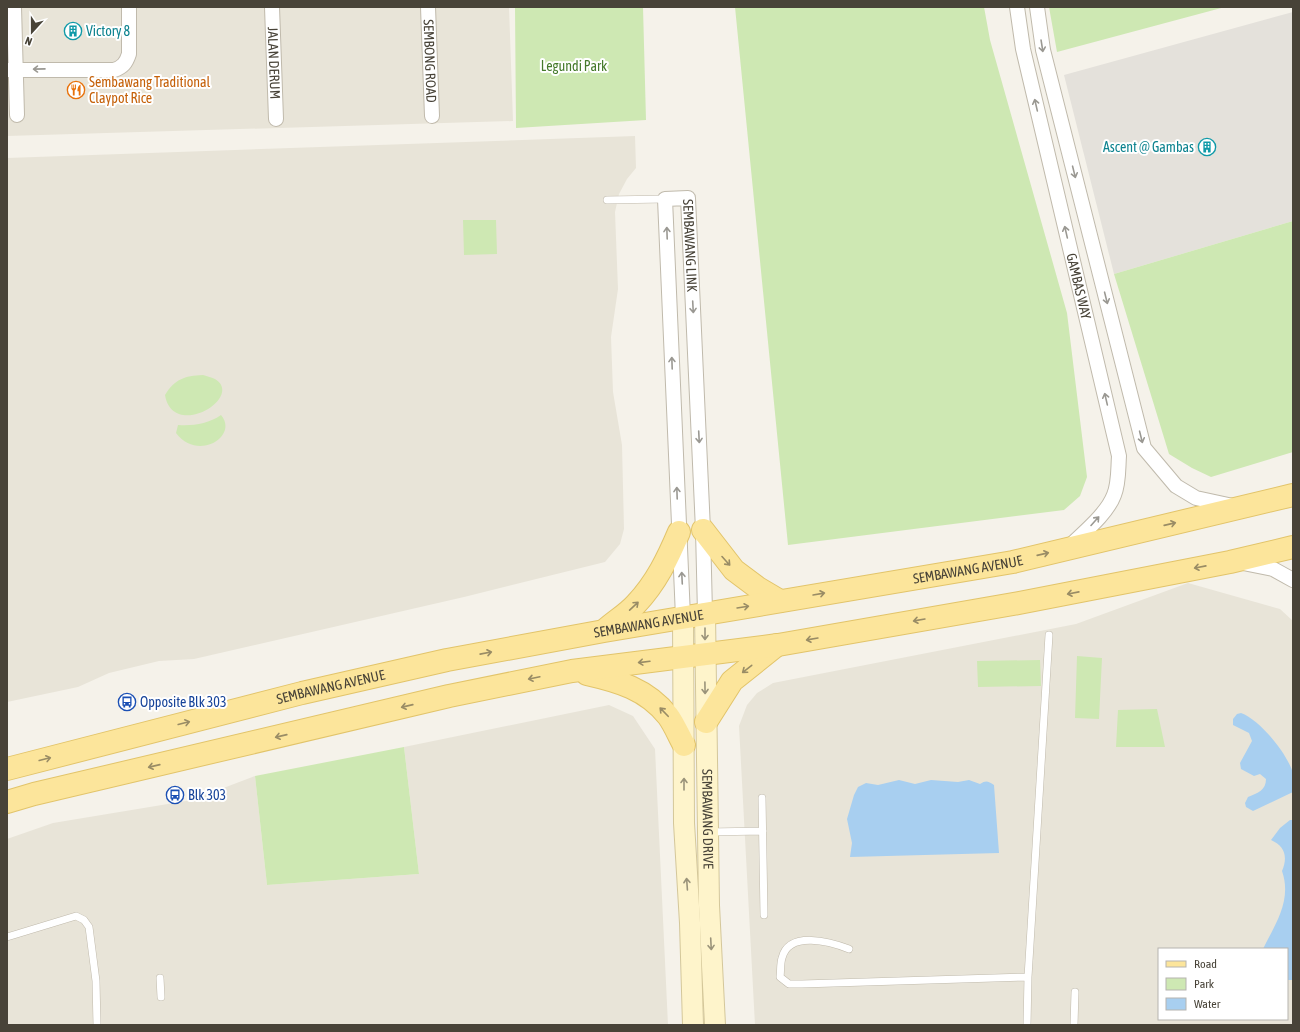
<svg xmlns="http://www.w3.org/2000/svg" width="1300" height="1032" font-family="'Asap Condensed',sans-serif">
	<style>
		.residential { fill: #e8e4d8; fill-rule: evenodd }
		.industrial { fill: #e4e1db }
		.green { fill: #cee8b3 }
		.water { fill: #a8cff0 }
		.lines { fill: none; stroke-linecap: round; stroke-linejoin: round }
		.service-casing { stroke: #c0baac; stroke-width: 8 }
		.minor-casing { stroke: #c0baac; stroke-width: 16 }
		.secondary-casing { stroke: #d4c79a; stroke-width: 22 }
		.primary-casing { stroke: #e2c46a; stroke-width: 24 }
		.service { stroke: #fff; stroke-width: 7 }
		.minor { stroke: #fff; stroke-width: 14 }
		.secondary { stroke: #fef4cb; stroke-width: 20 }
		.primary { stroke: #fce59b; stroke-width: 22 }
		.oneway { stroke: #9a9892 }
		.oneway2 { stroke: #998c65 }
		.oneway3 { stroke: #9a937a }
		.labels { text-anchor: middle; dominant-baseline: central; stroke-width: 4; stroke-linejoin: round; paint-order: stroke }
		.culture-label { font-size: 14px; fill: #0d838f; stroke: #fff; text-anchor: start }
		.street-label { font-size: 14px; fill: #484338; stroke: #fff }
		.park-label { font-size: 14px; fill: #457a2b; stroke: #fff }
		.food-label { font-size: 14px; fill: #c56008; stroke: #fff; text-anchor: start }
		.transit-label { font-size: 14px; fill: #164399; stroke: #fff; text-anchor: start }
	</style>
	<rect width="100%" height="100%" fill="#f5f2ea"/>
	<path class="residential" d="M 7,7 L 509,7 L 513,121 L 7,136 Z
		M 635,136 L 636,168 L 627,179 L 619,194 L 615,212 L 618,289 L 611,337 L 613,392 L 622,445 L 624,529 L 620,544 L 605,562 L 464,597 L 194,659 L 159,661 L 109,673 L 78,687 L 7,702 L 7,158 Z
		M 1188,583 L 1280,609 L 1293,621 L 1293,1025 L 755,1025 L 739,726 L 747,705 L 757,693 L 773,683 L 1076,624 ZM 1159,949 L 1287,949 L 1287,1019 L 1159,1019 Z
		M 609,705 L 633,716 L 655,749 L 668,1025 L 7,1025 L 7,839 L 53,823 L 192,800 L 255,776 L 267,885 L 419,874 L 404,747 Z"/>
	<path class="industrial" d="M 1293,12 L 1293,221 L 1114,274 L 1064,75 Z"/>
	<path class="green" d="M 515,7 L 643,7 L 646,120 L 516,128 Z
		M 735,7 L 984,7 L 990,40 L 1067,313 L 1087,477 L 1080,496 L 1064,510 L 788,545 Z
		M 1049,7 L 1225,7 L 1057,52 Z
		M 463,220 L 496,220 L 497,254 L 464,255 Z
		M 1293,221 L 1293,452 L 1211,477 L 1192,468 L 1169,454 L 1114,274 Z
		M 203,375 C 206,376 211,377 215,379 C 245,397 173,441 165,395 C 175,379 184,376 203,375 Z
		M 221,415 C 239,436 198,462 176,433 L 178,425 C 193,426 208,424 221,415 Z
		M 1077,656 L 1102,658 L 1099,719 L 1075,718 Z
		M 1040,660 L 1041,686 L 978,687 L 977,661 Z
		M 1157,709 L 1165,747 L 1116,747 L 1118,710 Z
		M 404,747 L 419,874 L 267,885 L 255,776 Z"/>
	<path class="water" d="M 1241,713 C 1260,720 1287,753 1293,773 C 1294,778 1293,786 1293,792 L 1253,811 L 1246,807 L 1245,803 L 1248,797 C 1258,793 1266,790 1266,779 L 1260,774 L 1254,776 L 1241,769 L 1240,763 L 1252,741 L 1249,733 L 1233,725 L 1233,719 L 1237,714 Z
		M 899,780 L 915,784 L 931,780 L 958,782 L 969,780 L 980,784 C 986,780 988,781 994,785 L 999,853 L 850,857 L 852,843 L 847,819 L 854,795 L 858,787 L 866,783 L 878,785 Z
		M 1290,820 L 1293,820 L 1293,980 L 1287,980 L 1287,949 L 1263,949 C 1276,923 1292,900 1282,871 C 1288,857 1285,846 1271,840 L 1280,828 Z"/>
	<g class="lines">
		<defs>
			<path id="service" d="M 607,200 L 665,199
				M 762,798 L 764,915
				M 709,832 L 763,831
				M 7,937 L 76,916 L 84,920 L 89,927 L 96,981 L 97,1025
				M 849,949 C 831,942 789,930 782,958 C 780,964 781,971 780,977 L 789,984 L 802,984 L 1028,977
				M 160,978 L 161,997
				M 1027,1025 L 1028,977 L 1049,635
				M 1074,1025 L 1075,992"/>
			<g id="minor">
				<path d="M 14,7 L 17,115"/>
				<path id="s1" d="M 272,7 L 276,119"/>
				<path id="s2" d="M 428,7 L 432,116"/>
				<path id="s3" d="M 1017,7 L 1023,49 L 1119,456 C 1118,469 1119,483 1114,495 C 1107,514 1083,533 1069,547"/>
				<path d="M 1037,7 L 1043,50 L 1144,448 L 1176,486 L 1196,498 L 1233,506"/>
				<path d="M 7,70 L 114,70 C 123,67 126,63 129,54 L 129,7"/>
				<path d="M 1243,563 L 1273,569 L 1293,580"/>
				<path id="s4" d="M 683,617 L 665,199 L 688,198 L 703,530 L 705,613"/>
			</g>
			<g id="secondary">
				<path id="s5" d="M 705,613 L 709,905 L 715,1025"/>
				<path d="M 683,617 L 684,823 L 690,923 L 693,1025"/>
			</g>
			<g id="primary">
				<path d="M 703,530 L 734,570 L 758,588 L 780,601"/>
				<path d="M 605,630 C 615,621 627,614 636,604 C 656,583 668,558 679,532"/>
				<path d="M 587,674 C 618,681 647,689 668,716 C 674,724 679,736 684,745"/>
				<path d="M 706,722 L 732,681 L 777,645"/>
				<path id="s6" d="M 7,769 L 302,693 L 447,660 L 604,631 L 1013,562 L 1293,495"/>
				<path d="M 7,802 L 34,794 L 449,696 L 572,671 L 778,645 L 1019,603 L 1230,562 L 1293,547"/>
			</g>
		</defs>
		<use href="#service" class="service-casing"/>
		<use href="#minor" class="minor-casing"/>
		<use href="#secondary" class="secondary-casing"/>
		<use href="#primary" class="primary-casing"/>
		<use href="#service" class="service"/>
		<use href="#minor" class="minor"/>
		<use href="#secondary" class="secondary"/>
		<use href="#primary" class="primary"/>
	</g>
	<defs><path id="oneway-shaft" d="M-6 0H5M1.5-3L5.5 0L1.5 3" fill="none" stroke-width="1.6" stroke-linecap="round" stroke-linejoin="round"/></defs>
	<g class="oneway">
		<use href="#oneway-shaft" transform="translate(1042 46) rotate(81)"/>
		<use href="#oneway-shaft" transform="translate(39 69) rotate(179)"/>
		<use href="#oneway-shaft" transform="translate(1036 105) rotate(-103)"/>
		<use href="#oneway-shaft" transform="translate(1074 172) rotate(76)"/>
		<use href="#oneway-shaft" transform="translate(1066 232) rotate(-103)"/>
		<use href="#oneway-shaft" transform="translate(667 233) rotate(-92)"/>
		<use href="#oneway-shaft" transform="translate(1106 298) rotate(76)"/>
		<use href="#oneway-shaft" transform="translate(693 307) rotate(87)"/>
		<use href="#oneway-shaft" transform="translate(672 363) rotate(-92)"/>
		<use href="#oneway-shaft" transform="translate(1106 399) rotate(-103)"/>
		<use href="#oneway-shaft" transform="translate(699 437) rotate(87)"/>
		<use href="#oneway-shaft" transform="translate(1141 437) rotate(76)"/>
		<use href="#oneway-shaft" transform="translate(677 493) rotate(-92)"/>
		<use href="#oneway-shaft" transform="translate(1095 521) rotate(-48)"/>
		<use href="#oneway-shaft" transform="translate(682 578) rotate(-93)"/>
	</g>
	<g class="oneway2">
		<use href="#oneway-shaft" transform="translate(1170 524) rotate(-13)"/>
		<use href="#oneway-shaft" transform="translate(1043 554) rotate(-13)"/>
		<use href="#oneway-shaft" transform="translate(726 561) rotate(48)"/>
		<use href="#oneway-shaft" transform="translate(1200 567) rotate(169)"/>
		<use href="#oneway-shaft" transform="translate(1073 593) rotate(169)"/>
		<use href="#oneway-shaft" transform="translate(819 594) rotate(-10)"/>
		<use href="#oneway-shaft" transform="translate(634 606) rotate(-43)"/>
		<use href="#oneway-shaft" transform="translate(743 607) rotate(-9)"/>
		<use href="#oneway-shaft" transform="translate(919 620) rotate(170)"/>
		<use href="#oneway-shaft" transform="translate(812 639) rotate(170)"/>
		<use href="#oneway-shaft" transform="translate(486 653) rotate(-11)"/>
		<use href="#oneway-shaft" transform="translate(644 662) rotate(173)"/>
		<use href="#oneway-shaft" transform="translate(747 669) rotate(142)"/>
		<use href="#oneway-shaft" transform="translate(534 678) rotate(168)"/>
		<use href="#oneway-shaft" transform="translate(407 706) rotate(167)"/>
		<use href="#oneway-shaft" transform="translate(664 712) rotate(-134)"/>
		<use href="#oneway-shaft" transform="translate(184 723) rotate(-14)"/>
		<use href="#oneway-shaft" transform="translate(281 736) rotate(167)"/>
		<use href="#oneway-shaft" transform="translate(45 759) rotate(-14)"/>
		<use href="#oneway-shaft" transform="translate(154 766) rotate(167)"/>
	</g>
	<g class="oneway3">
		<use href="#oneway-shaft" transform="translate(705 634) rotate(90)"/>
		<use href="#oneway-shaft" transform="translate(705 688) rotate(89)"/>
		<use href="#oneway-shaft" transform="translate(684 784) rotate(-90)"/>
		<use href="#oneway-shaft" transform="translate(687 884) rotate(-94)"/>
		<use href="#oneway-shaft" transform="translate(711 944) rotate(87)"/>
	</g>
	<defs>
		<symbol id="building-ring" viewBox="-11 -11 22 22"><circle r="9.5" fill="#fff" stroke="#0f9aa8" stroke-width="1.5"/><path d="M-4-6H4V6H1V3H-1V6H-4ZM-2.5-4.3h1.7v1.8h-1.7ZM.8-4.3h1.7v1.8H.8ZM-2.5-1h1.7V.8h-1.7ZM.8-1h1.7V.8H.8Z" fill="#0f9aa8"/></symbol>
		<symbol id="restaurant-ring" viewBox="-11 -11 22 22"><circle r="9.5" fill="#fff" stroke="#e8710a" stroke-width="1.5"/><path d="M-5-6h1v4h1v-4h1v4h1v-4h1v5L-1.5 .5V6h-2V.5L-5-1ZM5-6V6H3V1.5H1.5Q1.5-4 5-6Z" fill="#e8710a"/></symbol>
		<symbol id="bus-ring" viewBox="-11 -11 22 22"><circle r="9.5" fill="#fff" stroke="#1a4fb4" stroke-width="1.5"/><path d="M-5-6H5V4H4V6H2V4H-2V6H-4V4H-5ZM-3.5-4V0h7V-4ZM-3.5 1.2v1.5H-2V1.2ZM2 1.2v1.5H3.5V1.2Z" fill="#1a4fb4"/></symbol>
	</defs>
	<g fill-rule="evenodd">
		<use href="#building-ring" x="63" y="21" width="20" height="20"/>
		<use href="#restaurant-ring" x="66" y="80" width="20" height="20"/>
		<use href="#building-ring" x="1197" y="137" width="20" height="20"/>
		<use href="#bus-ring" x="117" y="692" width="20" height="20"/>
		<use href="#bus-ring" x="165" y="785" width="20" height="20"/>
	</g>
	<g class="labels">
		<g class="culture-label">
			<text x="86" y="31">Victory 8</text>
			<text x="1194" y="147" text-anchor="end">Ascent @ Gambas</text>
		</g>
		<g class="street-label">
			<text stroke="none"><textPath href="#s2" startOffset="54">SEMBONG ROAD</textPath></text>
			<text stroke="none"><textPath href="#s1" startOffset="56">JALAN DERUM</textPath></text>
			<text stroke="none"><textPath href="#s4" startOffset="489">SEMBAWANG LINK</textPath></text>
			<text stroke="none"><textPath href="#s3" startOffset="286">GAMBAS WAY</textPath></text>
			<text stroke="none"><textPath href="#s6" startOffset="982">SEMBAWANG AVENUE</textPath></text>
			<text stroke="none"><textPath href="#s6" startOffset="658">SEMBAWANG AVENUE</textPath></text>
			<text stroke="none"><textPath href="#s6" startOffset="334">SEMBAWANG AVENUE</textPath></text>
			<text stroke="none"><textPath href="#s5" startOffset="206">SEMBAWANG DRIVE</textPath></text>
		</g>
		<g class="park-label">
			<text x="574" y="66">Legundi Park</text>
		</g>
		<g class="food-label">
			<text x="89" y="82">Sembawang Traditional<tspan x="89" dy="16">Claypot Rice</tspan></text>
		</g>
		<g class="transit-label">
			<text x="140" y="702">Opposite Blk 303</text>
			<text x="188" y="795">Blk 303</text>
		</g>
	</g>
	<rect width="1300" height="1032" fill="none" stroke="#484338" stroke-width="16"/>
	<rect x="1158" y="948" width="130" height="72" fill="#ffffff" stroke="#b6b4af"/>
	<rect x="1166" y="961" width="20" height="6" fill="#fce59b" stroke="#b6b4af"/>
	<text x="1194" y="968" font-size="12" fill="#484338">Road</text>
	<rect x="1166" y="978" width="20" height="12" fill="#cee8b3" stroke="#b6b4af"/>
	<text x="1194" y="988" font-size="12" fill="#484338">Park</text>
	<rect x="1166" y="998" width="20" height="12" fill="#a8cff0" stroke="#b6b4af"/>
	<text x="1194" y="1008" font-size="12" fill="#484338">Water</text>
	<g transform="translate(32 32) rotate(201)" stroke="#ffffff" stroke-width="3" paint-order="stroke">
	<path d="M0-3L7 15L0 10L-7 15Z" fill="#484338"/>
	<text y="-6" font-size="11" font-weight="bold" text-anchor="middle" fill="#484338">N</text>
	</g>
</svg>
